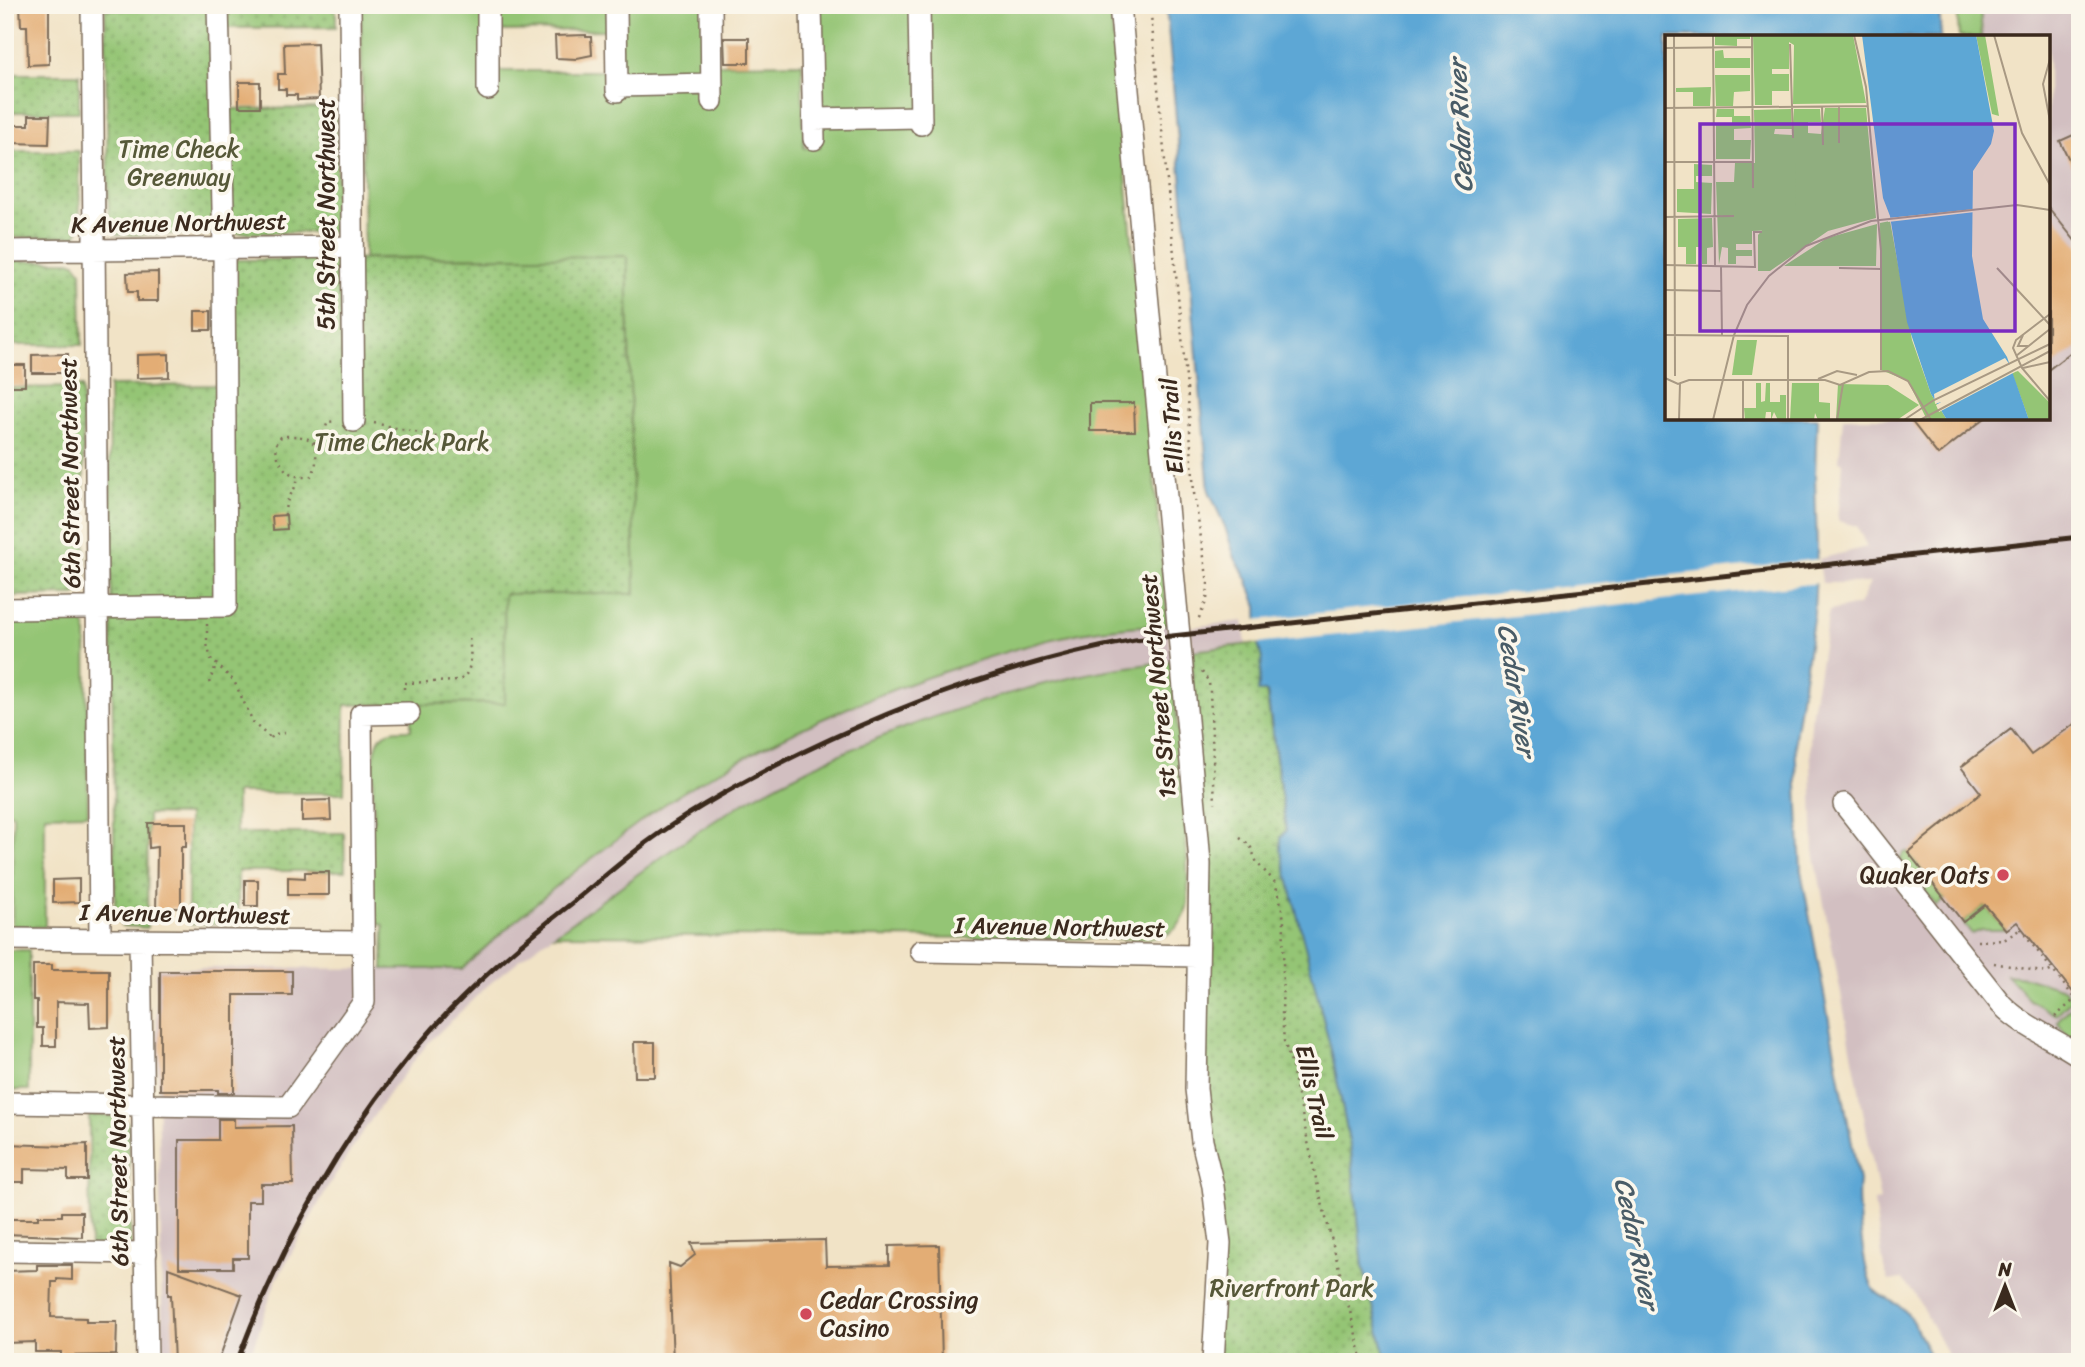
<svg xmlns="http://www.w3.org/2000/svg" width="2085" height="1367" font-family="Sriracha,sans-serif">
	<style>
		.industrial { fill: #d2bfc1 }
		.grass { fill: #94c575; stroke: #68784a; stroke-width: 2 }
		.park { fill: url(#park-dots); stroke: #68784a; stroke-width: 2 }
		.water { fill: #5da7d5; stroke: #4c687a; stroke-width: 2 }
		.pier { fill: #f1e3c6 }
		.building { fill: #e3ad74 }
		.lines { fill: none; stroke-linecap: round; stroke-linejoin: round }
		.minor-casing { stroke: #7b6b59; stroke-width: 24 }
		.path { stroke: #7b6b59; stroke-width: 2.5; stroke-dasharray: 2 5; stroke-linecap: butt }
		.minor { stroke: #fff; stroke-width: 21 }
		.rail { stroke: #3b2a1e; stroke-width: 5 }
		.poi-dot { fill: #d1495b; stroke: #fbf7ec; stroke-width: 2.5 }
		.labels { text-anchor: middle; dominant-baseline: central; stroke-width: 7; stroke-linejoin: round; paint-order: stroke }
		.park-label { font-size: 24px; fill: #565838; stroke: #fbf7ec }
		.street-label { font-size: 24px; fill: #3b2a1e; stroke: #fbf7ec }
		.poi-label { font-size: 24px; fill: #3b2a1e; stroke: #fbf7ec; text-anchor: end }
		.water-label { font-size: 26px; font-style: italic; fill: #495c67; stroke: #fbf7ec }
		.inset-road { fill: none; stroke: #a89983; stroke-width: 2 }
		.view { fill: #7b2cbf; fill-opacity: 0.15; stroke: #7b2cbf; stroke-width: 3.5 }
		.inset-edge { fill: none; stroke: #3b2a1e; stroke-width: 3.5 }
	</style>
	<defs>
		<pattern id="park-dots" width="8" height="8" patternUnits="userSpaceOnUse" patternTransform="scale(1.75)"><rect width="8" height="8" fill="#94c575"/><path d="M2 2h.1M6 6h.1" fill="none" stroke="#7aa05f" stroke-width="1.8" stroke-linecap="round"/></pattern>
	</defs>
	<rect width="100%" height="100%" fill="#fbf7ec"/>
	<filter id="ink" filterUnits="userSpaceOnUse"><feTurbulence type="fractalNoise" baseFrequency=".0143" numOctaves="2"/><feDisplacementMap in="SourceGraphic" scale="14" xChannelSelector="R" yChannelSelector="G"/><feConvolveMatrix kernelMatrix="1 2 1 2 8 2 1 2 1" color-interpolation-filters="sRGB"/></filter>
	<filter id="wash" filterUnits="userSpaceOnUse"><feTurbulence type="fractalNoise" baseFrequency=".00686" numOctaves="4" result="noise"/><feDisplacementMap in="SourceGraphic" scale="28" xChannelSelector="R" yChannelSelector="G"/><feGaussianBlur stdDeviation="1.57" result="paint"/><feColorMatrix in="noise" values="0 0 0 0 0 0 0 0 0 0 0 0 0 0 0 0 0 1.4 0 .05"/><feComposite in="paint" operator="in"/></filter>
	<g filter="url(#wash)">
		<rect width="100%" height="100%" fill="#f1e3c6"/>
		<path class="industrial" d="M 1980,5 L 2080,5 L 2080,1362 L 1951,1362 L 1915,1294 L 1901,1279 L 1889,1281 L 1884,1268 L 1874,1202 L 1880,1201 L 1814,851 L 1810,737 L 1812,712 L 1829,611 L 1859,605 L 1870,583 L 1822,583 L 1819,559 L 1867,547 L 1857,526 L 1838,521 L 1843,462 L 1839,461 L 1843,418 L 2048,418 L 2048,37 L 1982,37 Z
			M 1243,621 L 1246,645 L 1193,651 L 1190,627 Z
			M 1168,624 L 1171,661 L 1088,674 L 935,716 L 679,845 L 528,953 L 487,986 L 428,1043 L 392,1089 L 360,1136 L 330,1183 L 275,1283 L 248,1362 L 163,1362 L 156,968 L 462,969 L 508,925 L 627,832 L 688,789 L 779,738 L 845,708 L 934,675 L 1018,648 L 1098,630 Z"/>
		<path class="grass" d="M 361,5 L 608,5 L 608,30 L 492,31 L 493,71 L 609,71 L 623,5 L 716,5 L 717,64 L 802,63 L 804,148 L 820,148 L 819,5 L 1110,5 L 1168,624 C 1145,626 1122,627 1099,630 C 1050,637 1002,653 955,668 C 862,698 774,738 690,788 C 658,807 628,830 599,853 C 551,889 506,928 462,969 L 383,969 L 384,925 L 372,922 L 368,822 L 374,821 C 374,802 368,745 384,734 C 392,729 402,730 411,730 L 411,704 L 505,703 L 504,594 L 635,593 L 627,257 L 364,258 Z
			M 1957,5 L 1980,5 L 1982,37 L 1959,37 Z
			M 5,619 L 79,619 L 82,620 L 86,629 L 88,814 L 45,815 L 45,927 L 12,926 L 13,814 L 5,813 Z
			M 1171,661 C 1178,729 1185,796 1187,864 C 1187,880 1191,902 1184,917 C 1174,935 1163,937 1145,939 L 554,935 C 621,888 687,834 759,794 C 862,738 973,699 1087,674 C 1115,668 1143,665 1171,661 Z
			M 1904,852 L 1908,852 L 1945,899 L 1936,906 L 1900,859 Z
			M 1985,905 L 2006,930 L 1982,930 L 1972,934 L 1963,922 Z
			M 5,950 L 29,950 L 29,1090 L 5,1090 Z
			M 2007,975 L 2025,977 L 2064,989 L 2072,999 L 2056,1015 L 2030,1000 Z
			M 2075,1003 L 2080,1010 L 2080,1043 L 2067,1035 L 2057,1021 Z"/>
		<path class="park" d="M 214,5 L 336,5 L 336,27 L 227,28 L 227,109 L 336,108 L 338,221 L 337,228 L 334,232 L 120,235 L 114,233 L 109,229 L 105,9 L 213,8 Z
			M 5,74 L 79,74 L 79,112 L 5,112 Z
			M 5,151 L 79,151 L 80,225 L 76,236 L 5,238 Z
			M 627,256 L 635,594 L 504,594 L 505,703 L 345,705 L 344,793 L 236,793 L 236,833 L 344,833 L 345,871 L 238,871 L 238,924 L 188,924 L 188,815 L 148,814 L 147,928 L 122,926 L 115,916 L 109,386 L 229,385 L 229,265 L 235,260 Z
			M 5,261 L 70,261 L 75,263 L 81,271 L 82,345 L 5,345 Z
			M 82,387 L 86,584 L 84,589 L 75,595 L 5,596 L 5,388 Z
			M 1258,643 L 1262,659 L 1258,692 L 1266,691 L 1286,830 L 1284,861 L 1332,1054 L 1351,1151 L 1363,1266 L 1387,1362 L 1213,1362 L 1218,1288 L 1197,1093 L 1190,743 L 1193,651 Z
			M 89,1115 L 120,1116 L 128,1123 L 131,1259 L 90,1258 Z"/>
		<path class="water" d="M 1166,5 L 1939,5 L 1941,37 L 1667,37 L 1667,418 L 1817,418 L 1815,476 L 1817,550 L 1814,613 L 1795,737 L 1799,831 L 1801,871 L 1859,1181 C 1856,1201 1863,1271 1873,1288 C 1879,1298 1891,1299 1900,1306 C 1913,1316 1924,1346 1933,1362 L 1387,1362 L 1363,1266 L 1351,1151 L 1332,1054 L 1281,850 L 1281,837 L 1286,830 L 1267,692 L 1258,692 L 1262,659 L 1258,643 L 1257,606 L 1247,579 L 1235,558 L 1225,527 L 1209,491 Z"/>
		<path class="pier" d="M 1819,559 L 1819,583 L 1255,644 L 1254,620 Z"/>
		<g id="blocks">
			<path class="building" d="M 20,5 L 49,5 L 49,64 L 28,65 L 27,26 L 21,26 Z
				M 586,35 L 586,37 L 591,37 L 592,55 L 577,58 L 577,59 L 556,58 L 555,36 Z
				M 724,38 L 749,38 L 749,63 L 725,63 Z
				M 317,43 L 319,99 L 297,100 L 297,95 L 286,95 L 286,89 L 278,89 L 278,74 L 285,74 L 284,44 Z
				M 239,82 L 260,82 L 260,107 L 239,107 Z
				M 29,115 L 50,115 L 49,144 L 10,143 L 11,125 L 29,125 Z
				M 2080,132 L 2080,182 L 2060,141 Z
				M 2048,207 L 2080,247 L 2080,345 L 2048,370 Z
				M 158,272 L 158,301 L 137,301 L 137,292 L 128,292 L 127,273 Z
				M 195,311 L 211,311 L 211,330 L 195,330 Z
				M 68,354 L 68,373 L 32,373 L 32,355 Z
				M 169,354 L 169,377 L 137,378 L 137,355 Z
				M 5,365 L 25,365 L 25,386 L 5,386 Z
				M 1090,403 L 1134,403 L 1135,431 L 1090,431 Z
				M 1909,418 L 1985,418 L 1938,455 Z
				M 286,515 L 287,529 L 273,530 L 272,516 Z
				M 2080,720 L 2080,1001 L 2017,922 L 2006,930 L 1985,905 L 1963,922 L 1908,852 L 1981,793 L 1961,767 L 2011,729 L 2031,755 Z
				M 330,800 L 331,820 L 302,821 L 302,801 Z
				M 148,823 L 186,823 L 186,847 L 181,847 L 181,908 L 171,908 L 171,913 L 156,913 L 157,847 L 149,848 Z
				M 305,872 L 329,872 L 329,895 L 288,895 L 288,877 L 305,878 Z
				M 79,879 L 79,902 L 53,903 L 53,880 Z
				M 245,880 L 258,880 L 258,906 L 245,906 Z
				M 33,965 L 52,965 L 52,970 L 109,970 L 109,1027 L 90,1028 L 89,1003 L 56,1002 L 56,1046 L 43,1046 L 43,1028 L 37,1028 L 37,1000 L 33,1000 Z
				M 160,971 L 292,971 L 292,995 L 234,995 L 234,1093 L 218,1093 L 218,1090 L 160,1090 Z
				M 634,1042 L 655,1042 L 655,1077 L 635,1077 Z
				M 218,1119 L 234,1119 L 234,1127 L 292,1126 L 293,1184 L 261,1184 L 261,1201 L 248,1201 L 248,1258 L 233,1258 L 233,1268 L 179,1268 L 179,1140 L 218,1140 Z
				M 5,1144 L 67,1146 L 67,1145 L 87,1144 L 87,1180 L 68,1180 L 68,1170 L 24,1169 L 24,1182 L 5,1182 Z
				M 62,1212 L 82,1212 L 82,1237 L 5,1234 L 5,1219 L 38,1219 L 38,1216 L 62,1216 Z
				M 825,1240 L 826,1266 L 889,1265 L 889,1246 L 939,1245 L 942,1362 L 673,1362 L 669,1263 L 680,1267 L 695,1255 L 691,1243 Z
				M 37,1265 L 72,1265 L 72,1280 L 57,1279 L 57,1282 L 52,1282 L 51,1317 L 86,1318 L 86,1322 L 117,1322 L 116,1355 L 61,1356 L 61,1352 L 35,1352 L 35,1342 L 5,1343 L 5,1271 L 37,1270 Z
				M 168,1268 L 242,1295 L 218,1362 L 174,1362 L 171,1295 L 168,1295 Z"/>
		</g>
	</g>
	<g filter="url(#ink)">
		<use href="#blocks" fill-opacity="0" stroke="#7b6b59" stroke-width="2"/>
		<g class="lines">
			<defs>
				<path id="minor" d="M 92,5 L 100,939
					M 350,5 L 354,421
					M 488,5 L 488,89
					M 616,5 L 617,91
					M 711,5 L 712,101
					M 811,5 L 814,139
					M 919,5 L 921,124
					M 1120,5 L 1198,838 L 1200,864 L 1196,1089 L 1202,1141 L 1213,1186 L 1220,1243 L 1213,1362
					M 617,86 L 712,84
					M 814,119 L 921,117
					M 5,251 L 352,247
					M 5,609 L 226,606 L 224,249 L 218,5
					M 1844,804 L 2001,1004 C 2023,1027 2054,1038 2080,1056
					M 5,939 L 363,942
					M 140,940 L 147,1362
					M 921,951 L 1197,956
					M 5,1103 L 288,1107 L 364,1002 L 361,714 L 409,713
					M 5,1251 L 146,1253"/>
			</defs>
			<use href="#minor" class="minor-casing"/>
			<path class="path" d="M 1150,5 L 1188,399 L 1194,493 L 1208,583 L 1207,600 L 1198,620
				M 374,423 L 483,447
				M 286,436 C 305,436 318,437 316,459 C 316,466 315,470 311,476 C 290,481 276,465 276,444 L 281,437 Z
				M 314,443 L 323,434 L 328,422 L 336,421
				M 285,515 C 284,497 296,493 298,477
				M 207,624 L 207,644 L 211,659 L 234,681 L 254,724 L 273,740
				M 1202,672 L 1209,682 L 1210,692 L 1215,803
				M 209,683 L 216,665
				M 404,689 L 404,683 L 458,681 C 475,673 470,651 469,635
				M 271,738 L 274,734 L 285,733
				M 1240,838 L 1250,845 L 1257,863 L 1274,881 L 1279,895 L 1284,919 L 1282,1015 L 1284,1041 L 1291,1063 L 1316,1179 L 1363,1362
				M 2020,929 L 2080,1005
				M 1977,941 L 2004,940 L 2022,928
				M 1994,963 L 2047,973 L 2052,970
				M 2055,1017 L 2075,999"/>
			<use href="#minor" class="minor"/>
			<path class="rail" d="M 237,1362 C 280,1248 338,1141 416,1048 C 463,992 518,945 576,900 C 599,881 622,861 646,843 C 695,807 749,778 803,752 C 908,701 1019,661 1135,640 L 2080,537"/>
		</g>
	</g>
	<g class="poi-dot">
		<circle cx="2003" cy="875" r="7"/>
		<circle cx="806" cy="1314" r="7"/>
	</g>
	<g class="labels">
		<g class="park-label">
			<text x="179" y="149">Time Check<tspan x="179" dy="28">Greenway</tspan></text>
			<text x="402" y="442">Time Check Park</text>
			<text x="1292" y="1288">Riverfront Park</text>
		</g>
		<g class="street-label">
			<text transform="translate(326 214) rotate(-90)">5th Street Northwest</text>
			<text transform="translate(179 223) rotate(-1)">K Avenue Northwest</text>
			<text transform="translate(1172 426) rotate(-94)">Ellis Trail</text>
			<text transform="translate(70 473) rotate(-91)">6th Street Northwest</text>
			<text transform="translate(1158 686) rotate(-95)">1st Street Northwest</text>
			<text transform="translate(185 914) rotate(1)">I Avenue Northwest</text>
			<text transform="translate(1060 927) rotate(1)">I Avenue Northwest</text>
			<text transform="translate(1314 1092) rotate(77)">Ellis Trail</text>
			<text transform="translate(118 1151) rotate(-91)">6th Street Northwest</text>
		</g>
		<g class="poi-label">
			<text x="1989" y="875">Quaker Oats</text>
			<text x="820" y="1300" text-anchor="start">Cedar Crossing<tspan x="820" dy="28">Casino</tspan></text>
		</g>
		<g class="water-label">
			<text transform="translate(1460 126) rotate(-93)">Cedar River</text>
			<text transform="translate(1517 690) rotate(81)">Cedar River</text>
			<text transform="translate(1637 1243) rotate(78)">Cedar River</text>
		</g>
	</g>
	<g transform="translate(1665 35)">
		<rect width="385" height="385" fill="#f1e3c6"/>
		<path d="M 50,0 L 85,0 L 85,4 L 72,4 L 72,11 L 50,10 ZM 88,0 L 188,0 L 201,68 L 128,69 L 129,10 L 124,7 L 124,34 L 107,34 L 107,39 L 124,39 L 124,56 L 107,56 L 107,70 L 90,70 ZM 58,15 L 59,23 L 85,23 L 85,33 L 50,33 L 50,16 ZM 50,40 L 85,40 L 85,56 L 69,57 L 68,71 L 51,71 ZM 46,52 L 45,71 L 28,71 L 28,57 L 11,57 L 11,53 ZM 160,73 L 201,73 L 211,183 L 163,196 L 105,236 L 93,236 L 93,200 L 111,179 L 131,178 L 90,128 L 89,75 L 126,74 L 127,94 L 110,94 L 109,99 L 127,100 L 129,74 L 155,74 L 156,87 L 143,87 L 143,98 L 156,99 ZM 47,183 L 48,212 L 42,213 L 42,229 L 37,229 L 36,212 L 31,212 L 31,229 L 21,229 L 21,212 L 13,212 L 13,184 ZM 212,189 L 211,231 L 119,231 L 162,203 ZM 127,348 L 154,348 L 154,367 L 165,368 L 165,385 L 153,385 L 150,378 L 149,385 L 125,385 ZM 173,349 L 223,350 L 254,370 L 232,385 L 171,385 Z" fill="#94c575"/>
		<path d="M 311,0 L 320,0 L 334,81 L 327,79 ZM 52,74 L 69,74 L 69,81 L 85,81 L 86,93 L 69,94 L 69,105 L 86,105 L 85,124 L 51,124 L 51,90 L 67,90 L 67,82 L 51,82 ZM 70,128 L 130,128 L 131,179 L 111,179 L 111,195 L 87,196 L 87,209 L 71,209 L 71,215 L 87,215 L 87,221 L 71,221 L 71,229 L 63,229 L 63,213 L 57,212 L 54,229 L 51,147 L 69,147 ZM 29,129 L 47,130 L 47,141 L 31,141 L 31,147 L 47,148 L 46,179 L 12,177 L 12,154 L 29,154 ZM 225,186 L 247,305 L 266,359 L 282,385 L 262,385 L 243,346 L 216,335 L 215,188 ZM 353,336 L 385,368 L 385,385 L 364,385 L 347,338 ZM 91,348 L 96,348 L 96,367 L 100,366 L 101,348 L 105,348 L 105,367 L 115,367 L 115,360 L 121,360 L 121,385 L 113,385 L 109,377 L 106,385 L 106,377 L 101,377 L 100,385 L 80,385 L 79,373 L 91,373 Z" fill="#94c575"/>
		<path d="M 72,305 L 92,305 L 87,340 L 67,340 Z" fill="#94c575"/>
		<path d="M 197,0 L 311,0 L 329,96 L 326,109 L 308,136 L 307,221 L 318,284 L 342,322 L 364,385 L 282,385 L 266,359 L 242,287 L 225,181 L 218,163 Z" fill="#5da7d5"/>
		<path d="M 310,174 L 310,177 L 223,187 L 223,183 ZM 340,323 L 350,337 L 274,377 L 271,370 L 276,367 L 270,369 L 269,359 Z" fill="#f1e3c6"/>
		<path class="inset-road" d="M 9,0 L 10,341M 48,0 L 50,231M 87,0 L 88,153M 189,0 L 201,52 L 216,216 L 216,335M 329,0 L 357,98 L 385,150M 125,9 L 128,103M 0,13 L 87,12M 385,24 L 378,49 L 385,86M 157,71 L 158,110M 174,71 L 174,108M 0,73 L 203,71M 0,127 L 88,127M 0,182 L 69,181M 0,230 L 90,232 L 89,197 L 97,197M 56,231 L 57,300M 174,233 L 216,234M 332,233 L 385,290M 0,255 L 56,256M 385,279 L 351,305 L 348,313 L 357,333 L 385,366M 0,300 L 123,301 L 123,385M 358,300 L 353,311 L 363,311M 351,321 L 385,294M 358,333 L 385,327M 0,343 L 13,349 L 24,345 L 160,345 L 175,350 L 204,337 L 223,336 L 243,346 L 266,385M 153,344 L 172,336 L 192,340M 78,345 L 78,385M 14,385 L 15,348M 48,385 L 69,300 L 82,270 L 104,241 L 141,211 L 206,186 L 352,170 L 385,175M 172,385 L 178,349M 239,385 L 269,365 L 385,309M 255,385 L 385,316"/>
		<path class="view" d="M 35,89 L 350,89 L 350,296 L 35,296 Z"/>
		<rect width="385" height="385" class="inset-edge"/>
	</g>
	<rect width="2085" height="1367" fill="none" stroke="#fbf7ec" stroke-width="28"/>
	<g transform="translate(2005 1286)" stroke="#fbf7ec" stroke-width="5" paint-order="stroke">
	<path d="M0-5L12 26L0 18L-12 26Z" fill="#3b2a1e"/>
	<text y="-10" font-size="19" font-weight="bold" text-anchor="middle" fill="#3b2a1e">N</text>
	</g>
</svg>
